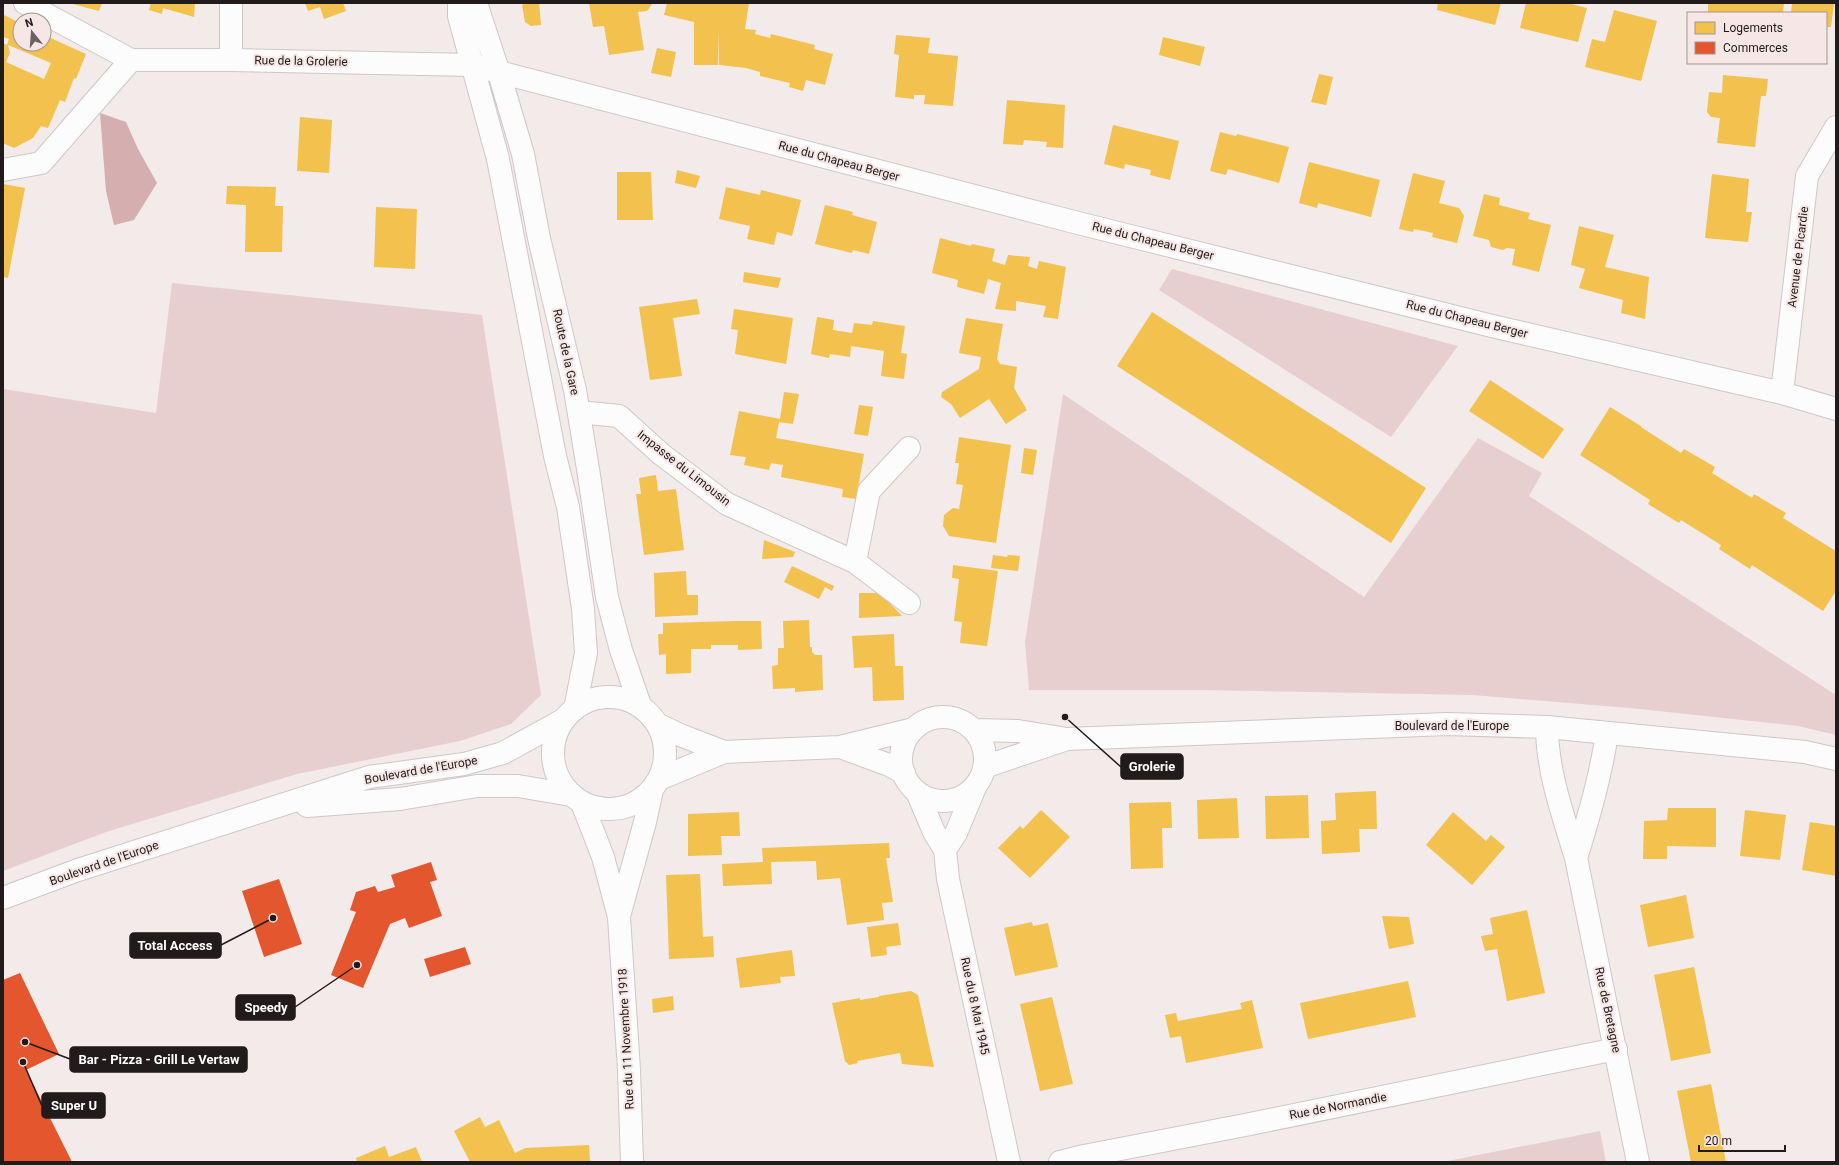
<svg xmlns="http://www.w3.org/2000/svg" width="1839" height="1165" font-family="Roboto,sans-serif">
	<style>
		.green { fill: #e7cecf }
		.water { fill: #d5aeaf }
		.homes { fill: #f2c14e; fill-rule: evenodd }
		.shops { fill: #e4572e }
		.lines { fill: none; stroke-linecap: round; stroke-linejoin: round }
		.minor-casing { stroke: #cfc7c7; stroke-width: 24 }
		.tertiary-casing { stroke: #cfc7c7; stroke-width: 24 }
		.minor { stroke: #fdfcfc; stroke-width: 22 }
		.tertiary { stroke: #fdfcfc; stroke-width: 22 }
		.labels { text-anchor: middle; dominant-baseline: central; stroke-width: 4; stroke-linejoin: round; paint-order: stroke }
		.street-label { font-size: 12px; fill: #211b1b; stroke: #f7e6e6 }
		.leader { fill: none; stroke: #211b1b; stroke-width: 1.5 }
		.callout-dot { fill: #211b1b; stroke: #f7e6e6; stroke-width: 1.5 }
		.callout { fill: #211b1b; stroke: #211b1b; stroke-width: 1.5 }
		.callout-label { font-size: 13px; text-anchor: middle; font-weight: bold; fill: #fff }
	</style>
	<rect width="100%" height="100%" fill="#f3eaea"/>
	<path class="green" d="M 1172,269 L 1458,346 L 1391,437 L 1159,290 Z
		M 172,283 L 482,315 L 541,695 L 511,724 L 460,741 L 297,774 L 106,832 L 3,871 L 3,389 L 156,413 Z
		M 1063,394 L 1364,597 L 1478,438 L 1542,473 L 1529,496 L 1836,695 L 1836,735 L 1798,726 L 1630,708 L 1473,695 L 1201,690 L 1029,690 L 1025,642 Z
		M 1600,1131 L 1606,1162 L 1443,1162 Z"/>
	<path class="water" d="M 100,113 L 126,122 L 138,149 L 157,183 L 134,220 L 114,225 L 106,191 Z"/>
	<path class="homes" d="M 69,3 L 102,3 L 99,11 Z
		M 151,3 L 195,3 L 194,17 L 163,8 L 162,14 L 149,10 Z
		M 305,3 L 343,3 L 346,11 L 324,19 L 320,7 L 308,11 Z
		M 527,3 L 539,3 L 541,25 L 531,26 L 525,22 L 522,5 Z
		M 589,3 L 653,3 L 647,11 L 638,12 L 644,50 L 609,55 L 604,26 L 593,27 Z
		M 667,3 L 749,3 L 745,29 L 756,30 L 755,34 L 770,38 L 771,34 L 815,45 L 814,49 L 833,54 L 825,85 L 806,80 L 803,91 L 789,87 L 790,83 L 760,76 L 760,72 L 746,68 L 719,65 L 719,29 L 718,65 L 694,65 L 694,22 L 664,15 Z
		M 1438,3 L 1501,3 L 1495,25 L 1437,10 Z
		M 1526,3 L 1568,3 L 1587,8 L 1578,42 L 1520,28 Z
		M 1708,3 L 1784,3 L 1783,13 L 1708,13 Z
		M 1792,3 L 1834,3 L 1831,27 L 1826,27 L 1826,13 L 1791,13 Z
		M 1614,10 L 1657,21 L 1641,81 L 1585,67 L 1592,39 L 1605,42 Z
		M 4,15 L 20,23 L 20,44 L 44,44 L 44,35 L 86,54 L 76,79 L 74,78 L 65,102 L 60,100 L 48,128 L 41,126 L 33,138 L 14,148 L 3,143 L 3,43 L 7,45 L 9,39 L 3,37 ZM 8,45 L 51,63 L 44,79 L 6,62 L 10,53 Z
		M 896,35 L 930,38 L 928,53 L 958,56 L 953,106 L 924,104 L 925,95 L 914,95 L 914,99 L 895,97 L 899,55 L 894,54 Z
		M 1163,37 L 1205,47 L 1200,66 L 1159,55 Z
		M 657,48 L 676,52 L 671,77 L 651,73 Z
		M 1319,74 L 1333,77 L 1326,105 L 1311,102 Z
		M 1723,75 L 1768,79 L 1766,96 L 1761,96 L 1755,147 L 1717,143 L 1720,118 L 1711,117 L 1707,112 L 1709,92 L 1722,93 Z
		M 1007,100 L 1065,105 L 1063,148 L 1046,147 L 1047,142 L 1024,140 L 1023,145 L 1003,144 Z
		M 300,117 L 332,120 L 329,173 L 297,171 Z
		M 1113,125 L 1179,141 L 1170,180 L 1150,175 L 1151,170 L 1125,164 L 1124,169 L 1104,164 Z
		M 1220,132 L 1236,136 L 1237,134 L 1289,147 L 1279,183 L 1228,169 L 1226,175 L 1210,171 Z
		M 1309,162 L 1380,180 L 1371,217 L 1318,203 L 1317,208 L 1299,203 Z
		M 677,170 L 700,176 L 696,188 L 675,183 Z
		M 617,172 L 651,172 L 653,220 L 617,220 Z
		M 1413,173 L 1445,181 L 1439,203 L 1459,208 L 1464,216 L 1457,243 L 1432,237 L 1433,233 L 1414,229 L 1413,232 L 1399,229 Z
		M 1712,174 L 1749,179 L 1746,212 L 1752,212 L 1748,242 L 1705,238 Z
		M 3,184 L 25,188 L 8,278 L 3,277 Z
		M 227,186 L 276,187 L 275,206 L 283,206 L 282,252 L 245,252 L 246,205 L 226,204 Z
		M 726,187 L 760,195 L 761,190 L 801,200 L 792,236 L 777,232 L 774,245 L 747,239 L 750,226 L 719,219 Z
		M 1484,194 L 1500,198 L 1499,205 L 1530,213 L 1528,219 L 1551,225 L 1539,272 L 1512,265 L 1515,249 L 1507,248 L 1503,250 L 1491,247 L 1489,240 L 1473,236 Z
		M 825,205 L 853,212 L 852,215 L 877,222 L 869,254 L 853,250 L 852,253 L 815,244 Z
		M 376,207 L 417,209 L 415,269 L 374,267 Z
		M 1579,226 L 1614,235 L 1605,267 L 1649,277 L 1645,319 L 1621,313 L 1623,300 L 1579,288 L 1585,269 L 1571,265 Z
		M 940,238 L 971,246 L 972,244 L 995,249 L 992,261 L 1005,265 L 1008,255 L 1030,257 L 1028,266 L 1037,269 L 1039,261 L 1066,267 L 1058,319 L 1043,317 L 1046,306 L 1016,301 L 1016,311 L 995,309 L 1001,283 L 988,279 L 984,294 L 957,287 L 958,280 L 932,273 Z
		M 744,272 L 781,278 L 778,288 L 743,282 Z
		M 697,299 L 700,314 L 673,318 L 682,376 L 650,380 L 639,307 Z
		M 734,309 L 793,318 L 786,364 L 735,354 L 738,330 L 731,329 Z
		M 1152,312 L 1426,488 L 1391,543 L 1117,366 Z
		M 817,317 L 834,320 L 833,330 L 852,333 L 854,323 L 872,325 L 873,321 L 905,326 L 901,353 L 907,354 L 904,379 L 881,376 L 884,351 L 851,346 L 850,357 L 830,354 L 829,358 L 811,354 Z
		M 966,318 L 1003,324 L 997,359 L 1000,364 L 1017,367 L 1014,388 L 1027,410 L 1006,424 L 989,399 L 960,418 L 951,404 L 941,397 L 942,392 L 979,369 L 981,357 L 959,353 Z
		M 1490,380 L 1564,429 L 1543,459 L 1469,411 Z
		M 784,392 L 799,394 L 793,424 L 779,422 L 776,438 L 864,454 L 856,499 L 842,497 L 843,489 L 781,477 L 783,465 L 771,463 L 769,470 L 744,465 L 746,457 L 730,455 L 739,411 L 780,419 Z
		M 859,405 L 873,407 L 868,436 L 854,434 Z
		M 1610,407 L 1641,426 L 1641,427 L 1681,453 L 1684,449 L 1715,467 L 1712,473 L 1752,498 L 1754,494 L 1786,513 L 1783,518 L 1834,550 L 1836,552 L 1836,591 L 1823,611 L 1752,565 L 1750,569 L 1719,549 L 1721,545 L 1681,520 L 1679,523 L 1648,504 L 1650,500 L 1580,455 Z
		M 959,437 L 1011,445 L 996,543 L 949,536 L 943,526 L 944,515 L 953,508 L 959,509 L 963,485 L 956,484 L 959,463 L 955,463 Z
		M 1024,448 L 1037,450 L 1033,475 L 1021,473 Z
		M 656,475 L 658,491 L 676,489 L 684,550 L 644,555 L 636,494 L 641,494 L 639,478 Z
		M 764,540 L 795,552 L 793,557 L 762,559 Z
		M 993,555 L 1007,557 L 1008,555 L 1020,556 L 1018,571 L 991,568 Z
		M 953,565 L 998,571 L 987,646 L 960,643 L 962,622 L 954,621 L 959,579 L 952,578 Z
		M 792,566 L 834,586 L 832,591 L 825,587 L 819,599 L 784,582 Z
		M 686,571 L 687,595 L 698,595 L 698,615 L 655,617 L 654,573 Z
		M 859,593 L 880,593 L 902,616 L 859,618 Z
		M 809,620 L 810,647 L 812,647 L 812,652 L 815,655 L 822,655 L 823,690 L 795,692 L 795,688 L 773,689 L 772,666 L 778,665 L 778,648 L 784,648 L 783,621 Z
		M 738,621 L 761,621 L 762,649 L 738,650 L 738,645 L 711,645 L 711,649 L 691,649 L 691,673 L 666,674 L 666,654 L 659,655 L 658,634 L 663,634 L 663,623 Z
		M 894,634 L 895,666 L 903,666 L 904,700 L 873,701 L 872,667 L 854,668 L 852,636 Z
		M 1376,791 L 1377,829 L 1359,829 L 1360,852 L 1322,854 L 1321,821 L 1336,820 L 1335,793 Z
		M 1308,795 L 1309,838 L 1266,839 L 1265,796 Z
		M 1237,798 L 1239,838 L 1198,839 L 1197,800 Z
		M 1171,802 L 1172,828 L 1162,828 L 1163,868 L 1131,869 L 1129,803 Z
		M 1668,808 L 1716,808 L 1716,847 L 1667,846 L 1667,859 L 1643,859 L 1644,821 L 1667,820 Z
		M 1041,810 L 1070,837 L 1030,878 L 998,848 L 1020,826 L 1023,829 Z
		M 1745,810 L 1786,815 L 1780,860 L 1740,856 Z
		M 739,812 L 740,836 L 721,836 L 722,855 L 688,856 L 688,814 Z
		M 1453,812 L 1486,841 L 1491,835 L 1505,847 L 1472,885 L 1426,845 Z
		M 1810,822 L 1836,826 L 1836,876 L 1802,870 Z
		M 889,843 L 890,858 L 886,858 L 893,902 L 882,903 L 884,920 L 847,925 L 840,878 L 817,880 L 816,861 L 771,862 L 772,884 L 723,886 L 722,864 L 763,862 L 762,848 Z
		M 700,874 L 703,937 L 713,936 L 714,957 L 669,959 L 666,875 Z
		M 1686,895 L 1694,938 L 1648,947 L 1640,905 Z
		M 1527,910 L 1545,993 L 1507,1001 L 1497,949 L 1485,951 L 1481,936 L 1493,934 L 1490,918 Z
		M 1382,916 L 1409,917 L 1414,944 L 1389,949 Z
		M 1032,922 L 1033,926 L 1048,923 L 1058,967 L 1015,976 L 1004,928 Z
		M 898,923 L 901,945 L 886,947 L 887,955 L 871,957 L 867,927 Z
		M 792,950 L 795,976 L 780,977 L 781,983 L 740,988 L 736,958 Z
		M 1694,967 L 1711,1053 L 1671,1061 L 1654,975 Z
		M 1408,981 L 1416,1017 L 1308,1039 L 1300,1003 Z
		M 911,991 L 918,995 L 934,1067 L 902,1064 L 900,1053 L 857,1061 L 858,1063 L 849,1065 L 845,1061 L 832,1003 L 860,998 L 860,1000 L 879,997 L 879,996 Z
		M 673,996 L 674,1010 L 653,1013 L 652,999 Z
		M 1052,997 L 1073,1084 L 1040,1091 L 1020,1004 Z
		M 1252,1000 L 1263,1048 L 1186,1063 L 1181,1036 L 1170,1038 L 1165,1015 L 1176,1013 L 1178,1021 L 1242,1009 L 1240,1003 Z
		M 1711,1084 L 1726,1162 L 1691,1162 L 1677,1091 Z
		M 480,1117 L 485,1127 L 499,1120 L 515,1153 L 525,1148 L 589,1145 L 590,1162 L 470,1162 L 454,1131 Z
		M 385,1146 L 389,1157 L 416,1147 L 422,1162 L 357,1162 L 356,1158 Z"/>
	<path class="shops" d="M 431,862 L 437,880 L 430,882 L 442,916 L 409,928 L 405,918 L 390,924 L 363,988 L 331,975 L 356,912 L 350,910 L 356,892 L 375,886 L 378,892 L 395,887 L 391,875 Z
		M 279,879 L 302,944 L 264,957 L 242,891 Z
		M 465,947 L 471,964 L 430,977 L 424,959 Z
		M 20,973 L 59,1054 L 26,1070 L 72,1162 L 3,1162 L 3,980 Z"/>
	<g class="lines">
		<defs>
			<path id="minor" d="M 25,3 L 131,60 L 231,60 L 472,65 L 1078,223 L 1492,326 L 1782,393 L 1836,409
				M 231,60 L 231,3
				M 3,170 L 41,163 L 131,60
				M 1782,393 L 1807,176 L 1836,127
				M 579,412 L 619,416 L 661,454 L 727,504 L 855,562 L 909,603
				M 855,562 L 869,491 L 909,448
				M 1547,727 C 1547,771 1563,815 1576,858 C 1589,817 1601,776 1607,733
				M 917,792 L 934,832 L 945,850 L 948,879 L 957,921 L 1009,1162
				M 945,850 L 956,833 L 976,785
				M 1576,858 L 1638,1162
				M 1060,1162 L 1084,1156 L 1245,1125 L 1616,1049"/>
			<path id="tertiary" d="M 459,3 L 459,16 L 498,159 L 555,456 L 568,507 L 583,609 L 586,653 L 575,709
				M 476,3 L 499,73 L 523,154 L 539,238 L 575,390 L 588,469 L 607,597 L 621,650 L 640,705
				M553 753a56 56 0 1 1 112 0a56 56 0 1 1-112 0Z
				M901 759a42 42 0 1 1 84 0a42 42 0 1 1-84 0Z
				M 657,724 L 680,735 L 724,752
				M 974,730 L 1018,731 L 1067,739 L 1447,724 L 1547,727 L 1805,752 L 1836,759
				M 840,747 L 889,765 L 904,773
				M 984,767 L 1064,740
				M 659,779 L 724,752 L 840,747 L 914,729
				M 582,803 L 603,857 L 619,917 L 629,1070 L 632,1162
				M 307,806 L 400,799 L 477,786 L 518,786 L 571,795
				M 3,898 L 78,870 L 369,777 L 464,764 L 503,753 L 563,720
				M 619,916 L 645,822 L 652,790"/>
		</defs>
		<use href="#minor" class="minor-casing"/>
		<use href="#tertiary" class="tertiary-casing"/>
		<use href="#minor" class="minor"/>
		<use href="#tertiary" class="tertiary"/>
	</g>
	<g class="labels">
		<g class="street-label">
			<text transform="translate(301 61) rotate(1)">Rue de la Grolerie</text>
			<text transform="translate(839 161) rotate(15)">Rue du Chapeau Berger</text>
			<text transform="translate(1153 241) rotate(14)">Rue du Chapeau Berger</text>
			<text transform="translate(1798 257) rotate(-83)">Avenue de Picardie</text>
			<text transform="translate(1467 319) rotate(14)">Rue du Chapeau Berger</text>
			<text transform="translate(566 352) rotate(78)">Route de la Gare</text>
			<text transform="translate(684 468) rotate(38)">Impasse du Limousin</text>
			<text x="1452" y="726">Boulevard de l'Europe</text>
			<text transform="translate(421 770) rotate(-10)">Boulevard de l'Europe</text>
			<text transform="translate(104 863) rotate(-19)">Boulevard de l'Europe</text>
			<text transform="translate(975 1006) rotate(78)">Rue du 8 Mai 1945</text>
			<text transform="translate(1608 1010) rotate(78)">Rue de Bretagne</text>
			<text transform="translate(626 1039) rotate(-93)">Rue du 11 Novembre 1918</text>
			<text transform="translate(1338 1106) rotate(-11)">Rue de Normandie</text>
		</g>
	</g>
	<path class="leader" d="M1065 717L1121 767M273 918L221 945M357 965L295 1007M25 1042L70 1059M23 1062L42 1106"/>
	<g class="callout-dot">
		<circle cx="1065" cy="717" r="4"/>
		<circle cx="273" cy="918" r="4"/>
		<circle cx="357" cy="965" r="4"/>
		<circle cx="25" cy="1042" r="4"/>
		<circle cx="23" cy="1062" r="4"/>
	</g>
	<g class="callout">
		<rect x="1121" y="754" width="62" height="25" rx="4"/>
		<rect x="130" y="933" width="91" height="25" rx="4"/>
		<rect x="236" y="995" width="59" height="25" rx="4"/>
		<rect x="70" y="1047" width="177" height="25" rx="4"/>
		<rect x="42" y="1093" width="63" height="25" rx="4"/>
	</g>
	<g class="callout-label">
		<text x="1152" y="771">Grolerie</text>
		<text x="175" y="950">Total Access</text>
		<text x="266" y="1012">Speedy</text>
		<text x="159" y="1064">Bar - Pizza - Grill Le Vertaw</text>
		<text x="74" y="1110">Super U</text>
	</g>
	<rect width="1839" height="1165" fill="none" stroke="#211b1b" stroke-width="8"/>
	<rect x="1687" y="12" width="140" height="52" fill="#f7e6e6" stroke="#a19595"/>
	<rect x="1695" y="22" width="20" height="12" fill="#f2c14e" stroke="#a19595"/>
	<text x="1723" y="32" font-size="12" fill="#211b1b">Logements</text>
	<rect x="1695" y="42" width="20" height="12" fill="#e4572e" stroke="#a19595"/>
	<text x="1723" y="52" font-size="12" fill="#211b1b">Commerces</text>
	<g transform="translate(32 32) rotate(343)"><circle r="19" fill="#f7e6e6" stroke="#a19595"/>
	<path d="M0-3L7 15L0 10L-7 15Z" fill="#6a6363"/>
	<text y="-6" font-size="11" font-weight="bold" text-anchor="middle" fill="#211b1b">N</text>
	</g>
	<path d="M1699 1145v6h86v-6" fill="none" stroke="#211b1b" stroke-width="2"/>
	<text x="1705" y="1145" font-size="12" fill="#211b1b" stroke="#f7e6e6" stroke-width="3" paint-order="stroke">20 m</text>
</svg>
